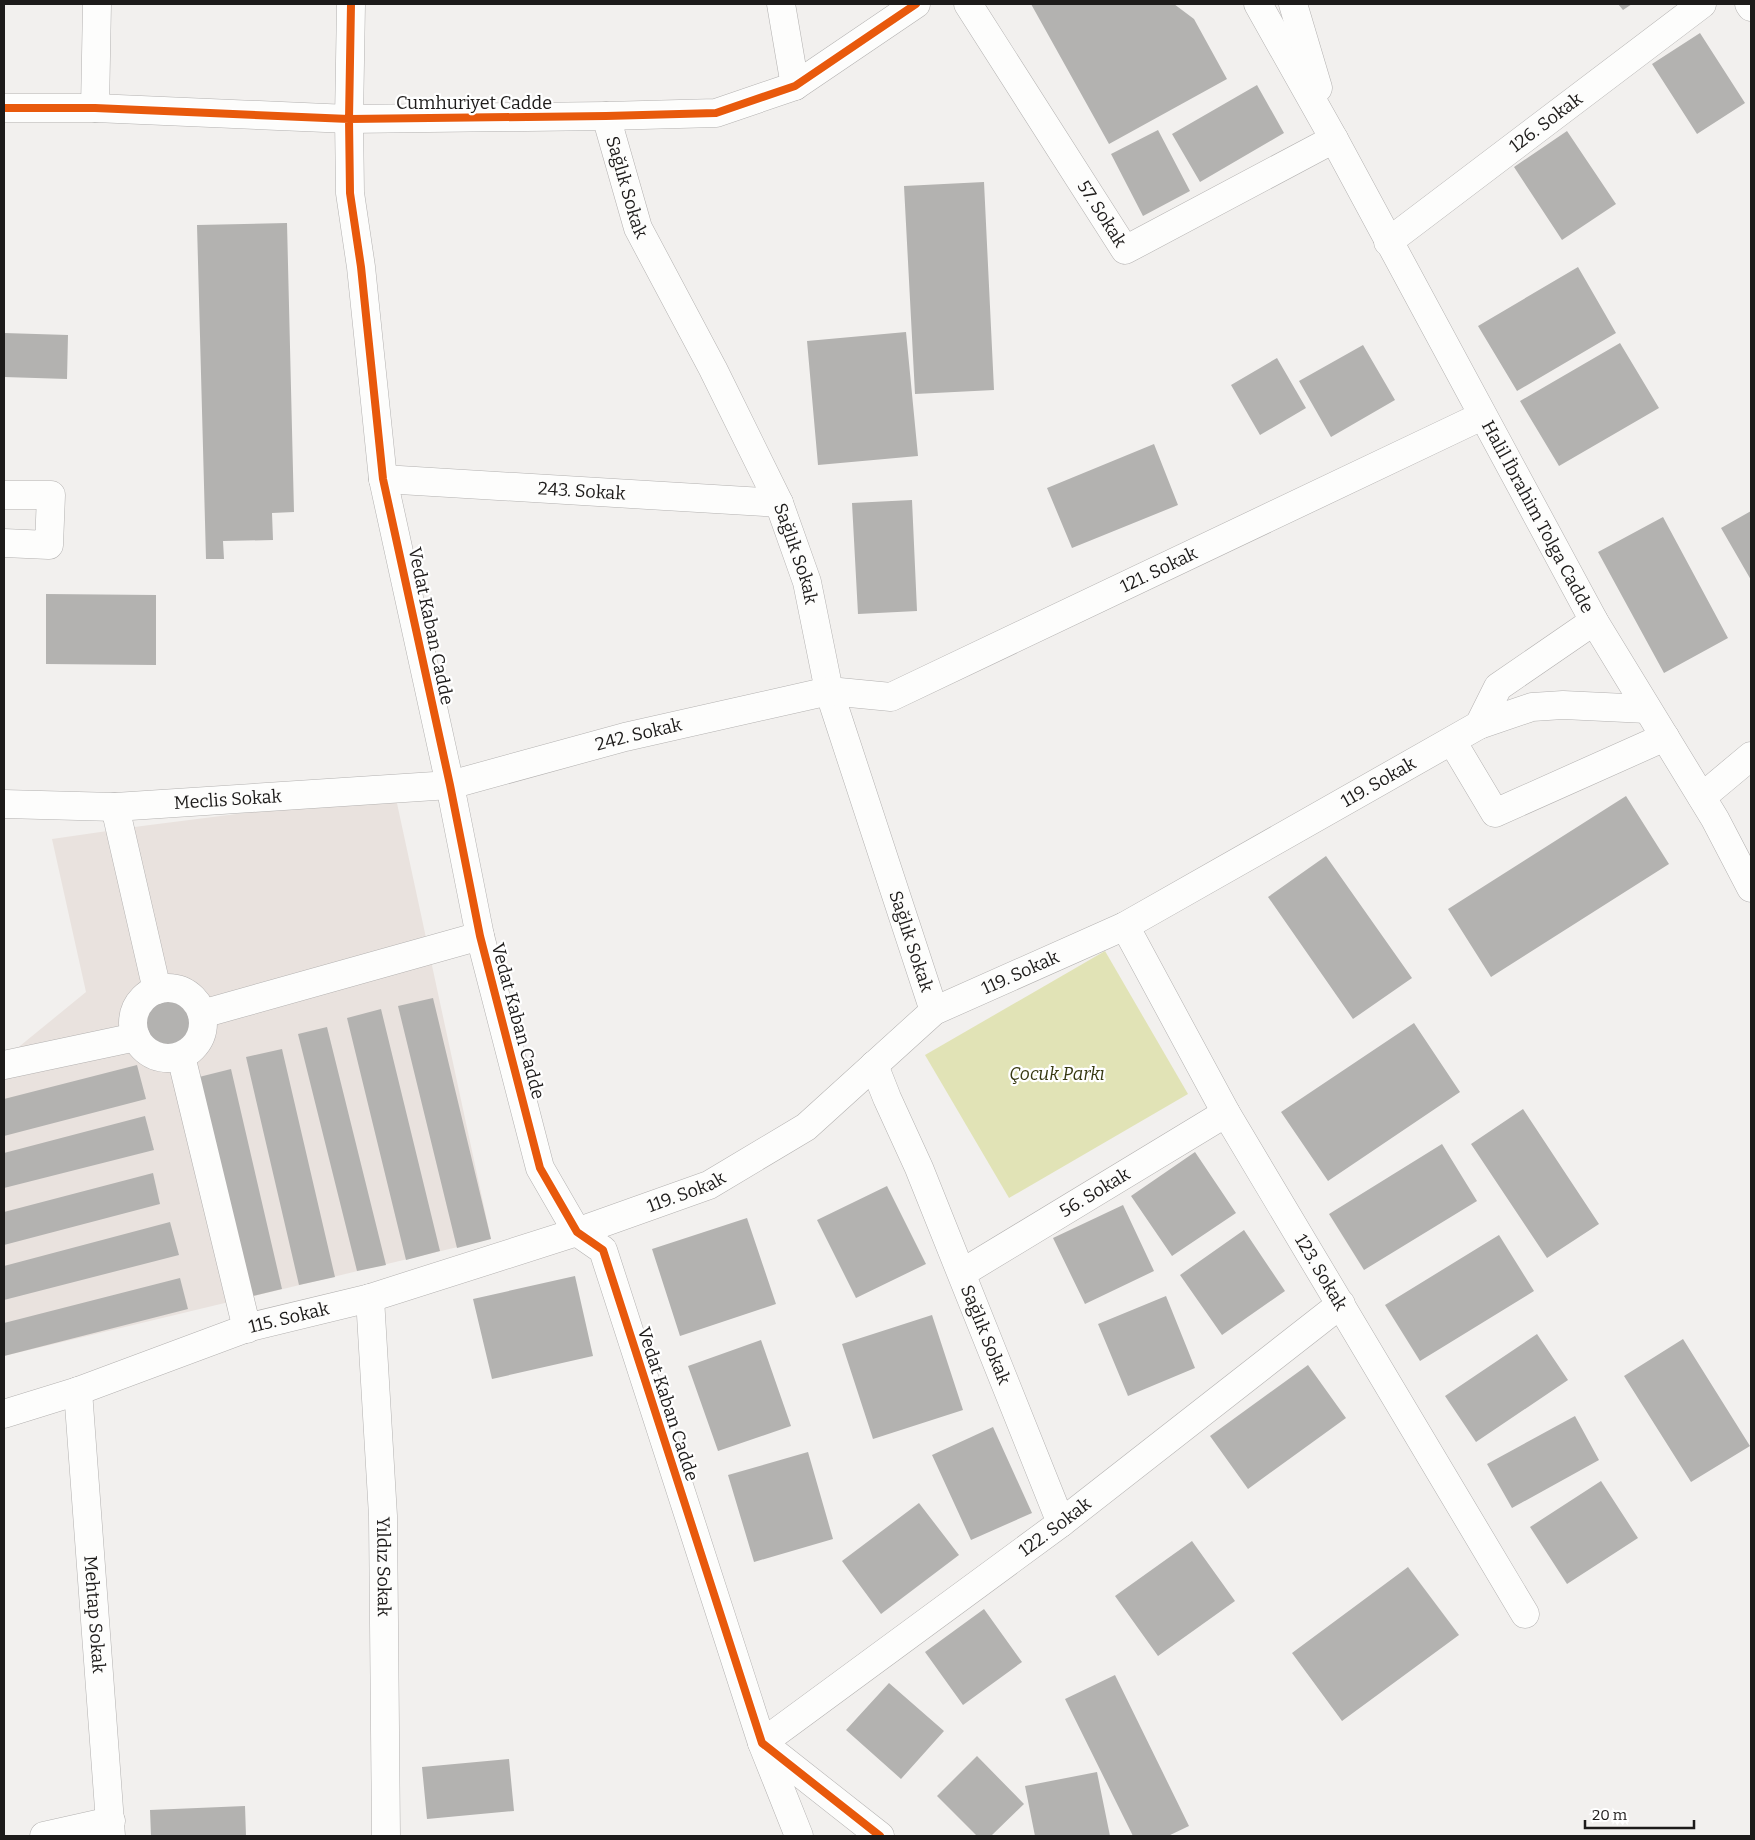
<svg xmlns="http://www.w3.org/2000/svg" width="1755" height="1840" font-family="Bitter,serif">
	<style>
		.built { fill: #e9e2de }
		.green { fill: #e1e3b6 }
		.building { fill: #b3b2b0 }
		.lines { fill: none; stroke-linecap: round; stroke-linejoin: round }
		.minor-casing { stroke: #b3b1b0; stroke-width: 29 }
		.minor { stroke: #fdfdfc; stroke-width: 28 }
		.cycleway-casing { stroke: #fff; stroke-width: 11 }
		.cycleway { stroke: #e8590c; stroke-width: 8 }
		.labels { text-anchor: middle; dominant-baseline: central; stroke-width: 4.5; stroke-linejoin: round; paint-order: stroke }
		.street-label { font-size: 18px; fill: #1d1b1a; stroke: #fff }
		.park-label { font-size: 18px; font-style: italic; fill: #373911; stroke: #fff }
	</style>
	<rect width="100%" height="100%" fill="#f2f0ee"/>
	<path class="built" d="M 395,794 L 491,1239 L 4,1356 L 4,1059 L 86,992 L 52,839 L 142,826 Z"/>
	<path class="green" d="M 1105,951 L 1188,1094 L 1009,1198 L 925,1055 Z"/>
	<path class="building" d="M 1031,4 L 1174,4 L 1194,19 L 1227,79 L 1109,144 Z
		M 1618,4 L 1632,4 L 1623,10 Z
		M 1700,33 L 1745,103 L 1697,134 L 1652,64 Z
		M 1257,85 L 1284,133 L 1200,182 L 1172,134 Z
		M 1158,130 L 1190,191 L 1143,216 L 1111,154 Z
		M 1567,131 L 1616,204 L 1562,240 L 1514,167 Z
		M 984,182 L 994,390 L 915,394 L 904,186 Z
		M 287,223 L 294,512 L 272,513 L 273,540 L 223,541 L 224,559 L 206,559 L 197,225 Z
		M 1578,267 L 1616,333 L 1517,391 L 1478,326 Z
		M 906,332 L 918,456 L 818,465 L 807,341 Z
		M 4,333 L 68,335 L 67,379 L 4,377 Z
		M 1620,343 L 1659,408 L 1559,466 L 1520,401 Z
		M 1363,345 L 1395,400 L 1331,437 L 1299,381 Z
		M 1277,358 L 1306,408 L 1260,435 L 1231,385 Z
		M 1154,444 L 1178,505 L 1072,548 L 1047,488 Z
		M 912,500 L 917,611 L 858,614 L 852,503 Z
		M 1751,511 L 1751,580 L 1721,528 Z
		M 1663,517 L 1728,638 L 1664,673 L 1598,552 Z
		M 46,594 L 156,595 L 156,665 L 46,664 Z
		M 1626,796 L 1669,864 L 1491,977 L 1448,909 Z
		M 1326,856 L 1412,978 L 1353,1019 L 1268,897 Z
		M143 1023a26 26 0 1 1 52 0a26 26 0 1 1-52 0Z
		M 433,998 L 491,1239 L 457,1248 L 398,1006 Z
		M 381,1009 L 440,1251 L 406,1260 L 347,1018 Z
		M 1414,1023 L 1460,1092 L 1328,1181 L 1281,1112 Z
		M 327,1027 L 386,1265 L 357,1271 L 298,1034 Z
		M 282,1049 L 335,1277 L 299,1285 L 246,1057 Z
		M 137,1065 L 146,1099 L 4,1136 L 4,1099 Z
		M 231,1069 L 282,1289 L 249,1297 L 199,1077 Z
		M 1523,1109 L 1599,1224 L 1547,1258 L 1471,1144 Z
		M 145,1116 L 154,1150 L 4,1188 L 4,1153 Z
		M 1442,1144 L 1477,1201 L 1364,1270 L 1329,1214 Z
		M 1195,1152 L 1236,1213 L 1172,1256 L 1131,1196 Z
		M 153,1173 L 160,1204 L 4,1245 L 4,1212 Z
		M 887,1186 L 926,1264 L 856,1298 L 817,1220 Z
		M 1123,1205 L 1154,1271 L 1085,1304 L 1053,1238 Z
		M 747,1218 L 776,1304 L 680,1336 L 652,1249 Z
		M 170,1222 L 179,1255 L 4,1300 L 4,1266 Z
		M 1244,1230 L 1285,1291 L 1222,1335 L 1180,1275 Z
		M 1499,1235 L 1534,1291 L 1420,1361 L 1385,1305 Z
		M 575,1276 L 593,1356 L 492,1379 L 473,1299 Z
		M 180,1278 L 188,1309 L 4,1356 L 4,1323 Z
		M 1166,1296 L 1195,1368 L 1128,1396 L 1098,1324 Z
		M 932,1315 L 963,1410 L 873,1439 L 842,1344 Z
		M 1537,1334 L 1568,1380 L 1476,1442 L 1445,1396 Z
		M 1683,1339 L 1750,1446 L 1691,1482 L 1624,1376 Z
		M 761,1340 L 791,1426 L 718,1451 L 688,1366 Z
		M 1308,1365 L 1346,1418 L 1248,1489 L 1210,1436 Z
		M 1575,1416 L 1599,1460 L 1512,1508 L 1487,1464 Z
		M 993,1427 L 1032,1513 L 971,1540 L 932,1455 Z
		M 808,1452 L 833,1539 L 754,1562 L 728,1475 Z
		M 1601,1481 L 1638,1538 L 1567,1584 L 1530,1527 Z
		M 919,1503 L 959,1555 L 881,1614 L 842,1561 Z
		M 1192,1541 L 1235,1601 L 1158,1656 L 1115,1596 Z
		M 1408,1567 L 1459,1635 L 1342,1721 L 1292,1653 Z
		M 984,1609 L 1022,1662 L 963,1705 L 925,1652 Z
		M 1115,1675 L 1189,1826 L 1168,1836 L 1133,1836 L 1065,1699 Z
		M 889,1683 L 944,1731 L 901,1779 L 846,1730 Z
		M 977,1756 L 1024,1804 L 991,1836 L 977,1836 L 937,1796 Z
		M 509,1759 L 514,1811 L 427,1819 L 422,1767 Z
		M 1097,1772 L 1110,1836 L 1035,1836 L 1025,1786 Z
		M 245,1806 L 246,1836 L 151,1836 L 150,1810 Z"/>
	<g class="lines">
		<defs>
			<g id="minor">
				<path d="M 351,4 L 349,119 L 350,193 L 361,267 L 383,479 L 450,785 L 480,936 L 540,1168 L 577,1232 L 603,1250 L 762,1743 L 880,1836"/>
				<path d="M 781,4 L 795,86"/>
				<path id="s1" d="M 968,4 L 1125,250 L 1334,139"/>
				<path id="s2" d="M 1258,4 L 1334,139 L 1594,621 L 1715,819 L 1751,888"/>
				<path d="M 1293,4 L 1318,88"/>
				<path d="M 1749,4 L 1751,7"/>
				<path d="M 4,108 L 95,108 L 349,119 L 606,116 L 716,113 L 795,86 L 916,4"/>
				<path d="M 95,108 L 97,4"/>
				<path id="s3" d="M 606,116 L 638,228 L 713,369 L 779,503 L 807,582 L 829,691 L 934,1011"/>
				<path id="s4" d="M 1388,242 L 1702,4"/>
				<path id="s5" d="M 383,479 L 779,503"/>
				<path d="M 4,495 L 51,495 L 49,545 L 4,543"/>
				<path d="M 1479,725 L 1498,687 L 1594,621"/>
				<path d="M 1452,741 L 1495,813 L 1665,737"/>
				<path d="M 1702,797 L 1751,756"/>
				<path id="s6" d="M 4,804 L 115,807 L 450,785 L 625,737 L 829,691 L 891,697 L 1482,416"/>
				<path d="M 115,807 L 157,990"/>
				<path id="s7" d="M 1125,926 L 1226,1113 L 1525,1614"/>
				<circle cx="168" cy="1023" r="35"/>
				<path d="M 202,1014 L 480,936"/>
				<path d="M 181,1056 L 247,1329"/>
				<path d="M 4,1065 L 136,1037"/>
				<path id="s8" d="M 874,1065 L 887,1098 L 919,1168 L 1061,1523"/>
				<path id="s9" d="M 962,1273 L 1226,1113"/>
				<path id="s10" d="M 370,1298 L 383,1516 L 386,1836"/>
				<path id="s11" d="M 78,1391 L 111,1836"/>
				<path id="s12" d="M 4,1414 L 78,1391 L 250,1327 L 370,1298 L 577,1232 L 709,1185 L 806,1127 L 934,1011 L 1125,926 L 1479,725 L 1532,707 L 1563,705 L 1647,709"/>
				<path d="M 44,1836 L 111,1821"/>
				<path id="s13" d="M 799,1836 L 762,1743 L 1061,1523 L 1341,1304"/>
			</g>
		</defs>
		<use href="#minor" class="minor-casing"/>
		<use href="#minor" class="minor"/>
		<defs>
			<path id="cycleway" d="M 351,4 L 349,119 L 350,193 L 361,267 L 383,479 L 450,785 L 480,936 L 540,1168 L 577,1232 L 603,1250 L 762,1743 L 880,1836
				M 4,108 L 95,108 L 349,119 L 606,116 L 716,113 L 795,86 L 916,4"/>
		</defs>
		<use href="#cycleway" class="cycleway-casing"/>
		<use href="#cycleway" class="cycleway"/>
	</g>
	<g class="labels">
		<g class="street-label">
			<text x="474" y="103">Cumhuriyet Cadde</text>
			<text stroke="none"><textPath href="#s4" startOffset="198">126. Sokak</textPath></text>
			<text stroke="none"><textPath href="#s3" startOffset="74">Sağlık Sokak</textPath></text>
			<text stroke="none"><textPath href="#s1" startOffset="249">57. Sokak</textPath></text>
			<text stroke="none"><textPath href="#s5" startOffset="199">243. Sokak</textPath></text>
			<text stroke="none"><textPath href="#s2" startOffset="584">Halil İbrahim Tolga Cadde</textPath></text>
			<text stroke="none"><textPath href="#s3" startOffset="479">Sağlık Sokak</textPath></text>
			<text stroke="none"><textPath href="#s6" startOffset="1196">121. Sokak</textPath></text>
			<text transform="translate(431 626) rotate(78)">Vedat Kaban Cadde</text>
			<text stroke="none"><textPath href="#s6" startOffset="642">242. Sokak</textPath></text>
			<text stroke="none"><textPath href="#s12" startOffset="1528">119. Sokak</textPath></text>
			<text stroke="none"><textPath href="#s6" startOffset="224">Meclis Sokak</textPath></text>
			<text stroke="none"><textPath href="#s3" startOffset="884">Sağlık Sokak</textPath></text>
			<text stroke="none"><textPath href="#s12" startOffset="1122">119. Sokak</textPath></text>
			<text transform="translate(518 1021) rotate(75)">Vedat Kaban Cadde</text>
			<text stroke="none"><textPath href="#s12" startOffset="718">119. Sokak</textPath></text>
			<text stroke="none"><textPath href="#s9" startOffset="155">56. Sokak</textPath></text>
			<text stroke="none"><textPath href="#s7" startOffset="398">123. Sokak</textPath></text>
			<text stroke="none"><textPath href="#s12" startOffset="301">115. Sokak</textPath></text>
			<text stroke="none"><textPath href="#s8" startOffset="292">Sağlık Sokak</textPath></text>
			<text transform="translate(668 1404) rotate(72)">Vedat Kaban Cadde</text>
			<text stroke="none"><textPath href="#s13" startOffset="464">122. Sokak</textPath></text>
			<text stroke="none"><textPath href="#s10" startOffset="269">Yıldız Sokak</textPath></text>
			<text stroke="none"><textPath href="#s11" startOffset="224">Mehtap Sokak</textPath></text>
		</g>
		<g class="park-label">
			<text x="1057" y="1074">Çocuk Parkı</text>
		</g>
	</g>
	<rect width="1755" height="1840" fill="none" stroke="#1d1b1a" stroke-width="10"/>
	<path d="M1585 1820v8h109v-8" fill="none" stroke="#1d1b1a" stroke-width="2.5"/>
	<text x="1592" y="1820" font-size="15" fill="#1d1b1a" stroke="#ffffff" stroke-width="4" paint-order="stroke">20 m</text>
</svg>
